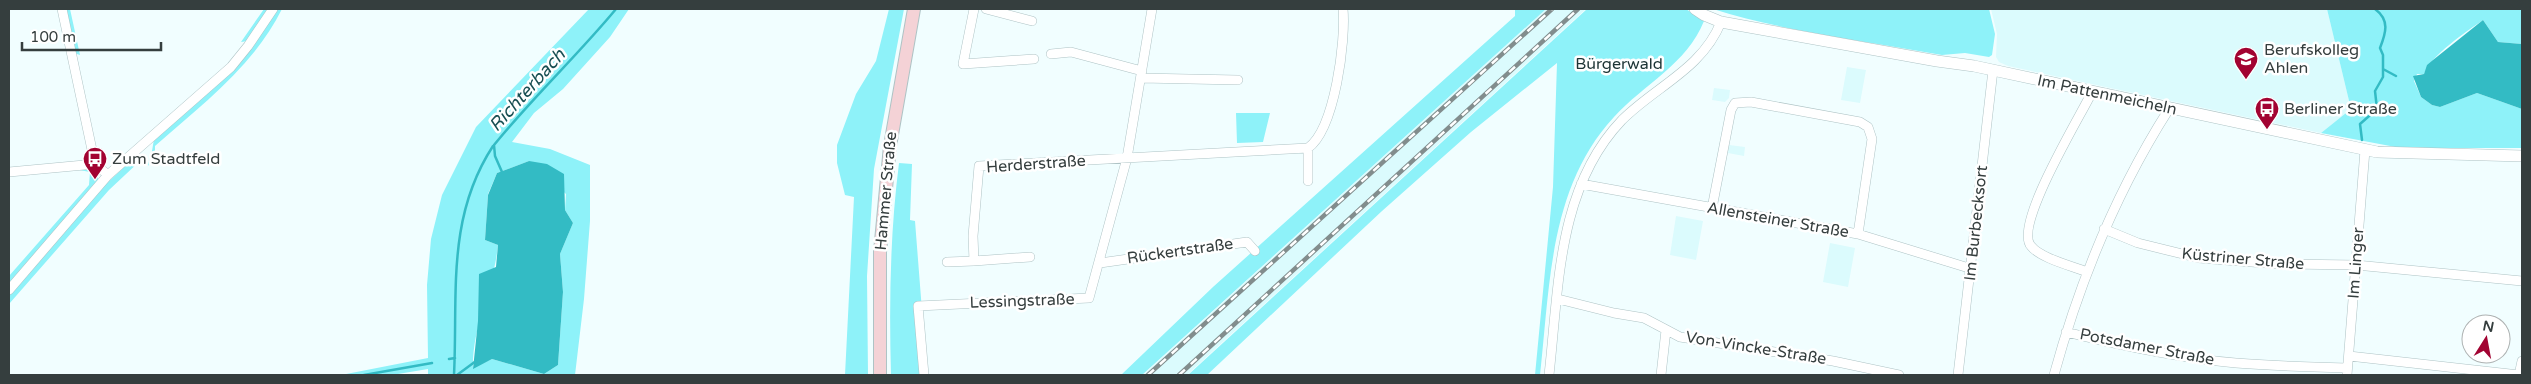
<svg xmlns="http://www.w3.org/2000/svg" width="2531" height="384" font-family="'Varela Round',sans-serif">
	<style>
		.built { fill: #dbfbfd }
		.green { fill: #8ef2f9; fill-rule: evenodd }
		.water { fill: #33bbc4 }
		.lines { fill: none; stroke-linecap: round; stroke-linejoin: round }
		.stream { stroke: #33bbc4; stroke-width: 2.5 }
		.minor-casing { stroke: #aec3c5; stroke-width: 10 }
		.tertiary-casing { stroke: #aec3c5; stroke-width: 12 }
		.secondary-casing { stroke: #aec3c5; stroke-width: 14 }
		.minor { stroke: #fff; stroke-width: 9 }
		.tertiary { stroke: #fff; stroke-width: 11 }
		.secondary { stroke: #f4d2d6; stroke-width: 12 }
		.rail-casing { stroke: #828d8d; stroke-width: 4.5 }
		.rail { stroke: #fff; stroke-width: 2.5; stroke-dasharray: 8; stroke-linecap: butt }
		.labels { text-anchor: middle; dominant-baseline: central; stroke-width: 5; stroke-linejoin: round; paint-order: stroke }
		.poi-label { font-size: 16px; fill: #353e3e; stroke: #fff; text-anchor: start }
		.park-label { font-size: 16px; fill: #1d3435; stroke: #fff }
		.street-label { font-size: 16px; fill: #353e3e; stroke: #fff }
		.water-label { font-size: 18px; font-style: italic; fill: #184f53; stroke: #fff }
	</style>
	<rect width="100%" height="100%" fill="#f1feff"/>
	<path class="built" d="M 1546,9 L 1586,9 L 1187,375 L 1143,375 Z
		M 1991,9 L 2327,9 L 2351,109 L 2321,133 L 2008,66 L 1999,62 L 1996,57 L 1997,34 Z
		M 1847,67 L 1866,70 L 1860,103 L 1841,100 Z
		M 1714,88 L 1730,90 L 1729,98 L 1725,102 L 1712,100 Z
		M 1729,145 L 1745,147 L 1744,156 L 1728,153 Z
		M 1676,216 L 1703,221 L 1696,260 L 1670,255 Z
		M 1830,243 L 1855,248 L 1848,287 L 1823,282 Z"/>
	<path class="green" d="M 65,9 L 70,9 L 80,55 L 74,53 Z
		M 264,9 L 270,9 L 248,41 L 241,42 Z
		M 276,9 L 282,9 C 253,67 202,104 155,146 L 155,160 L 152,151 L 154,139 L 208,93 Z
		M 589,9 L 629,9 L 610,37 L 563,89 L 534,113 L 512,142 L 550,149 L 590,165 L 590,221 L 584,299 L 575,375 L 428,375 L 428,369 L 392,375 L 341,375 L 428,358 L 427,285 L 431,239 L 442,195 L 476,127 ZM 529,161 L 566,194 L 565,210 L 573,223 L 560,254 L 563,292 L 558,365 L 544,374 L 492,359 L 473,368 C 472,326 494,287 498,245 L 485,240 L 488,194 L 497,173 Z
		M 889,9 L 904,9 L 874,169 L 867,276 L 868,375 L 845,375 L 854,197 L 845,195 L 837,163 L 837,145 L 856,94 L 876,61 Z
		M 1515,9 L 1546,9 L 1142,375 L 1121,375 L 1213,287 L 1515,16 Z
		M 1587,9 L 1686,9 L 1704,21 C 1687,64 1644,84 1614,117 C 1549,187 1550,286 1540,375 L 1535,375 L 1553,187 L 1557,63 L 1471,132 L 1382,211 L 1207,375 L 1188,375 Z
		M 1713,9 L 1989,9 L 1995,34 L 1992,55 L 1989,57 L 1965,53 L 1942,55 C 1866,41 1786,32 1713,9 Z
		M 2327,9 L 2522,9 L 2522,44 L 2498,42 L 2483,20 C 2466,32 2431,55 2424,74 L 2417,74 L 2414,81 L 2421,97 L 2432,105 L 2440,107 L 2477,93 L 2522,109 L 2522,148 L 2401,148 L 2321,133 L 2351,109 Z
		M 1236,113 L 1270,113 L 1263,142 L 1237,143 Z
		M 138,154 L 147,157 L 149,166 L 145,161 L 141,160 L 109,190 L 9,304 L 9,294 L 106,184 Z
		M 899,163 L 912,164 L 910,220 L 915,221 L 927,375 L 891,375 C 889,304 890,234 899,163 Z
		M 91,168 L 98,171 L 98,181 L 9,286 L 9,276 L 89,185 L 90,172 L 74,169 Z"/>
	<path class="water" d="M 2483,20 L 2498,42 L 2522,44 L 2522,109 L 2477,93 L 2440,107 L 2432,105 L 2421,97 L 2413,76 L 2424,74 L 2427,65 L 2433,60 Z
		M 529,161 L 547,164 L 564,174 L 565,210 L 573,223 L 560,254 L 563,292 L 558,365 L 544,374 L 492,359 L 473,369 L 478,321 L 479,274 L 496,267 L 498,245 L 485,240 L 488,195 L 497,173 Z"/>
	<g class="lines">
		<path class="stream" d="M 2383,69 L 2396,76
			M 2362,140 L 2360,124 L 2377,109 L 2375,91 L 2383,77 L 2383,55 L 2380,48 C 2386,33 2390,20 2375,9
			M 502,172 L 495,156 L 494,145 C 533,97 577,56 616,9
			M 449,359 L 455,358
			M 364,375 L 432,363
			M 454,375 C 458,294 446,218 493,146
			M 457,375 L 476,361"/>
		<defs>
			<path id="minor" d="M 62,9 L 95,164 L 108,175
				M 974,9 L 963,64 L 1034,59
				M 986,9 L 1032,21
				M 1051,54 L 1071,52 L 1142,71
				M 1141,78 L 1238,80
				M 9,172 L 95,164
				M 1308,181 L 1308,148
				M 1581,184 L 1858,234 L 1972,269
				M 1712,208 L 1731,110 L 1735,103 L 1751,102 L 1860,122 L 1868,127 L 1872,139 L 1858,234
				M 2104,229 L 2138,243 L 2199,258 L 2278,264 L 2356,265 L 2522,281
				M 1030,257 L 974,261 L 973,236 L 979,166 L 1308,148 C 1335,129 1346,40 1343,9
				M 947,262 L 974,261
				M 1100,263 L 1247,242 L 1255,251
				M 2087,272 C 2072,266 2040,258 2031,246 C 2013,226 2080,117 2092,92
				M 9,290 L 108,175 L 231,67 L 248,46 L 273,9
				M 1558,299 L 1614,313 L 1644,318 L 1680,337 L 1833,361 L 1899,375
				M 2066,332 C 2122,346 2178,358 2236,363 C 2273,366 2310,367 2347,368
				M 2349,356 L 2519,375
				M 924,375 L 918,306 L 1089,298 L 1127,158 L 1152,9
				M 1549,375 C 1559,287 1557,188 1622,120 C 1656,86 1702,69 1721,22
				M 1661,375 L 1666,330
				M 1958,375 L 1993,70
				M 2054,375 C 2080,280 2116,192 2169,109
				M 2347,375 L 2365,150
				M 2519,375 L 2522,361"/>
			<path id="tertiary" d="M 1695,9 L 1704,15 L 1721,22 L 1937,61 L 1974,66 L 2377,152 L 2522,156"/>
			<path id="secondary" d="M 880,375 L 880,252 L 890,146 L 914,9"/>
		</defs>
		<use href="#minor" class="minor-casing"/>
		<use href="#tertiary" class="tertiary-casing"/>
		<use href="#secondary" class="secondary-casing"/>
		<use href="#minor" class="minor"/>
		<use href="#tertiary" class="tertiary"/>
		<use href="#secondary" class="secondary"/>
		<defs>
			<path id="rail" d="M 1148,375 L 1552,9
				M 1179,375 L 1578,9"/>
		</defs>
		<use href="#rail" class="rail-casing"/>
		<use href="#rail" class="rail"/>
	</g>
	<defs>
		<symbol id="school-pin" viewBox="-11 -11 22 30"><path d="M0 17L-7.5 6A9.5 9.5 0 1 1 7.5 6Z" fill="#a20332" stroke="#fff"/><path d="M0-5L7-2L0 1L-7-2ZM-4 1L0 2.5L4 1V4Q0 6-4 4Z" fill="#fff"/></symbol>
		<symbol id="bus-pin" viewBox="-11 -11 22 30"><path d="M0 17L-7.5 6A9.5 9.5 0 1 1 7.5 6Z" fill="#a20332" stroke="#fff"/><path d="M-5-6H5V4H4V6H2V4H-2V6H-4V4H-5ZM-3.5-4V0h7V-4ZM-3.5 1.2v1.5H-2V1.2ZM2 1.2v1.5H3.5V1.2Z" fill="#fff"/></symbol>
	</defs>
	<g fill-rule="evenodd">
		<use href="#school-pin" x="2232" y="45" width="28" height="38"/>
		<use href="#bus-pin" x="2253" y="95" width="28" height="38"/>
		<use href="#bus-pin" x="81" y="145" width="28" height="38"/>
	</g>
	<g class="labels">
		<g class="poi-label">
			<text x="2264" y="50">Berufskolleg<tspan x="2264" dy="18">Ahlen</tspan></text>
			<text x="2284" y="109">Berliner Straße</text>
			<text x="112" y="159">Zum Stadtfeld</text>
		</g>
		<g class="park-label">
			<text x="1619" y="64">Bürgerwald</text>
		</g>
		<g class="street-label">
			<text transform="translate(2107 95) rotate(12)">Im Pattenmeicheln</text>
			<text transform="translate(1036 164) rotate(-4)">Herderstraße</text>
			<text transform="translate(886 191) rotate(-85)">Hammer Straße</text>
			<text transform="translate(1778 220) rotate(10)">Allensteiner Straße</text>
			<text transform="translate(1976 223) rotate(-84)">Im Burbecksort</text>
			<text transform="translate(1180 251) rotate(-8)">Rückertstraße</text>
			<text transform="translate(2243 259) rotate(5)">Küstriner Straße</text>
			<text transform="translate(2356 263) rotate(-86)">Im Linger</text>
			<text transform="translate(1022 301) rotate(-2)">Lessingstraße</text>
			<text transform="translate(2147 347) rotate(11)">Potsdamer Straße</text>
			<text transform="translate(1756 348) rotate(9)">Von-Vincke-Straße</text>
		</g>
		<g class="water-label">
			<text transform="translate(527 90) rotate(-48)">Richterbach</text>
		</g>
	</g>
	<rect width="2531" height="384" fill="none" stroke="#353e3e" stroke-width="20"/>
	<g transform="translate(2486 339) rotate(11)"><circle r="24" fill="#ffffff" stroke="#aeb2b2"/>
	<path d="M0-4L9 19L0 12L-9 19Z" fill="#a20332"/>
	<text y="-8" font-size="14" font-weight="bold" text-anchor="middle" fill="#353e3e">N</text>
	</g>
	<path d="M22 42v8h139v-8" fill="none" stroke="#353e3e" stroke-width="2.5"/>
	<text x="30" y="42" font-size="15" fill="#353e3e" stroke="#ffffff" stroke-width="4" paint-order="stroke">100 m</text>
</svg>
